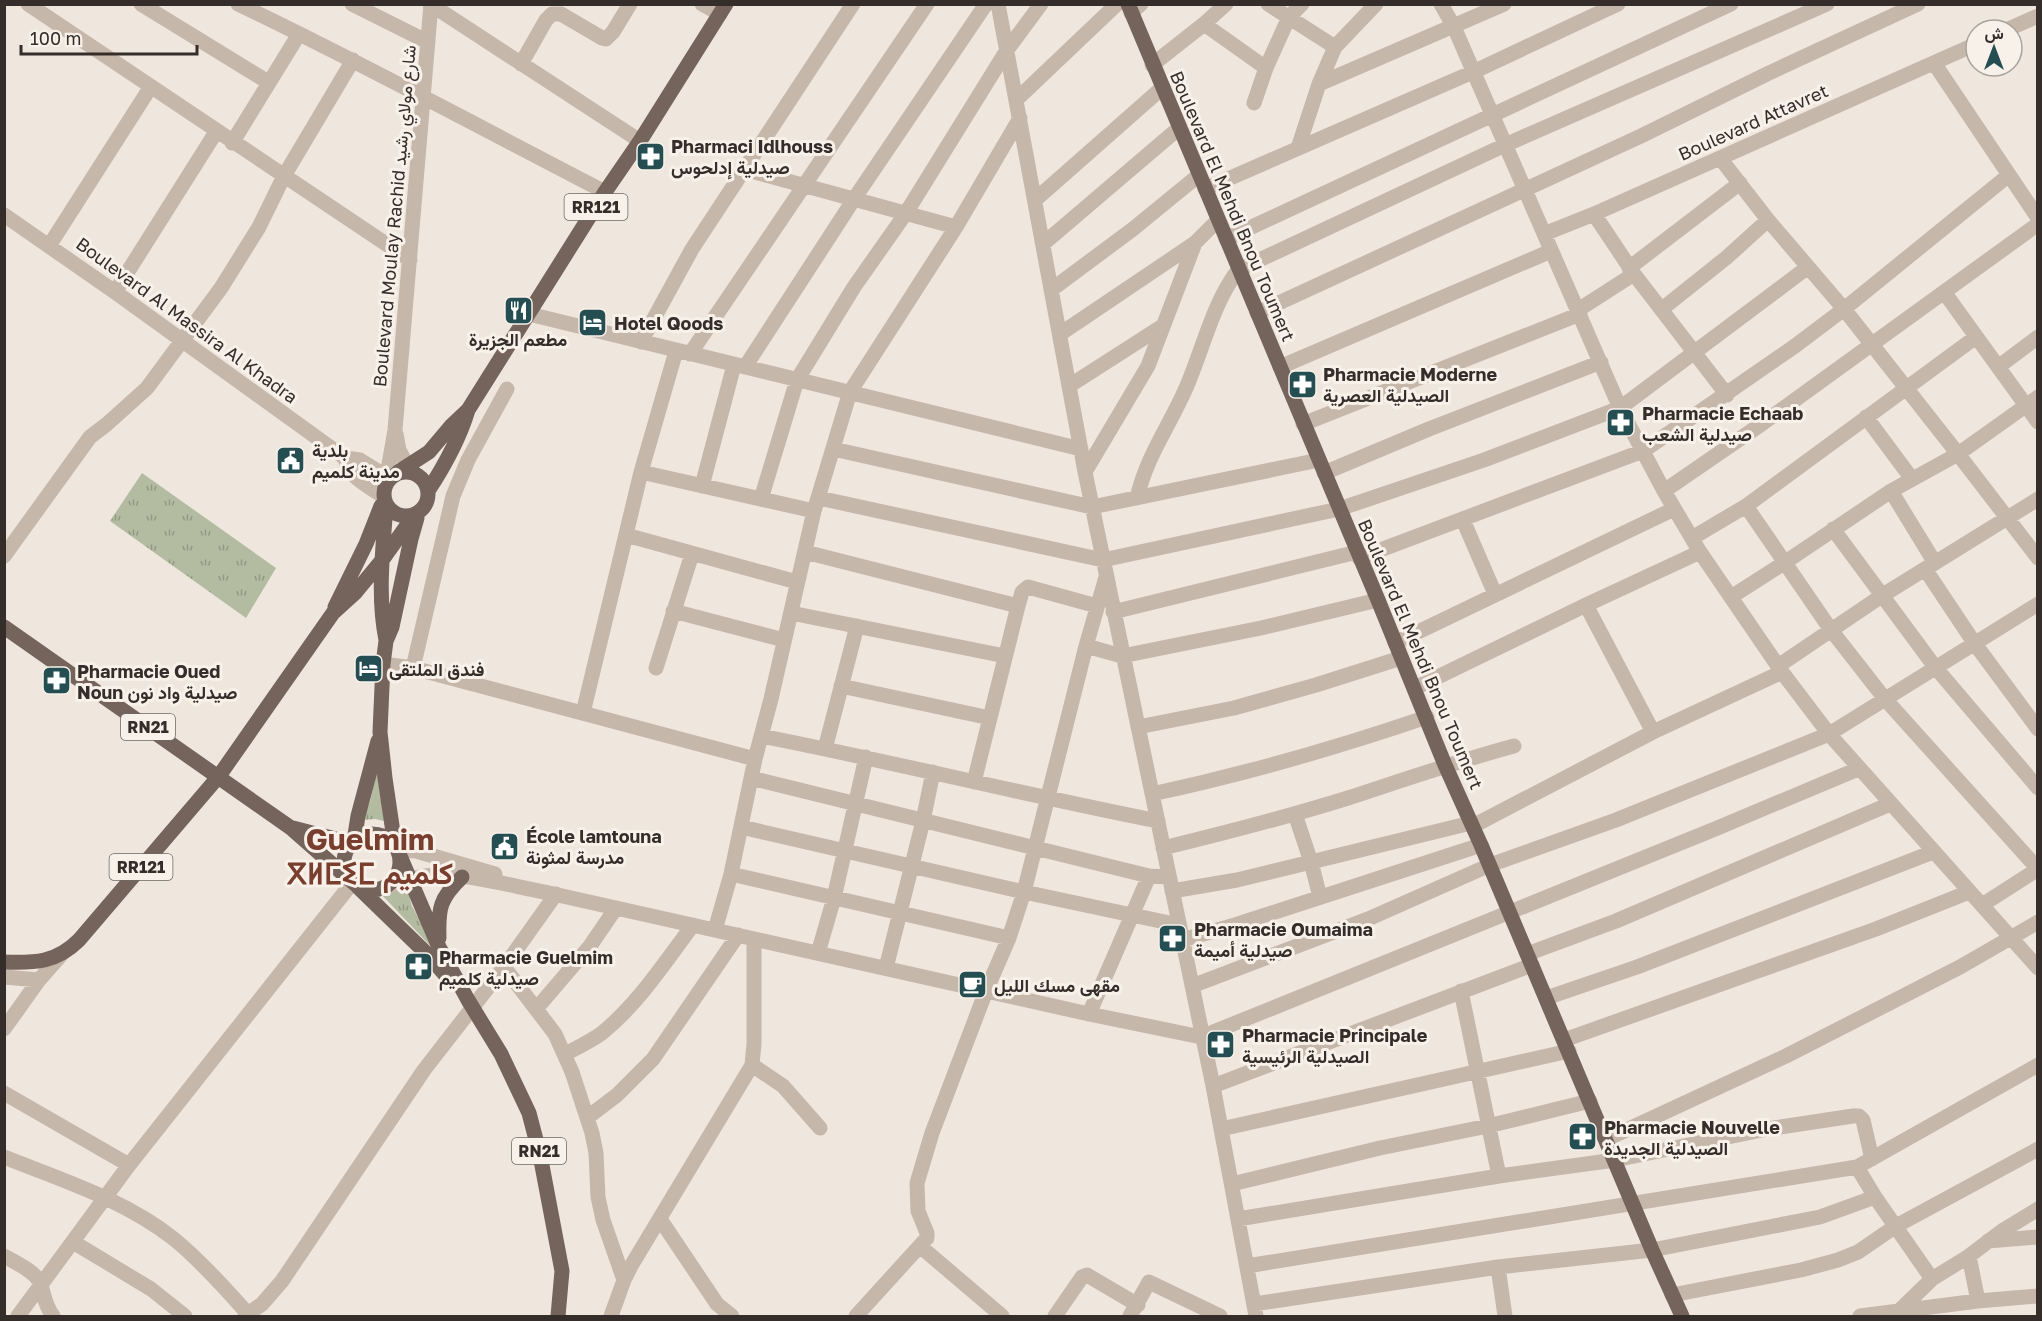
<svg xmlns="http://www.w3.org/2000/svg" width="2042" height="1321" font-family="'Golos Text',Vazirmatn,'Noto Sans Tifinagh',sans-serif">
	<style>
		.park { fill: url(#park-tufts) }
		.lines { fill: none; stroke-linecap: round; stroke-linejoin: round }
		.minor { stroke: #c6b7ab; stroke-width: 15 }
		.major { stroke: #74645c; stroke-width: 15 }
		.labels { text-anchor: middle; dominant-baseline: central; stroke-width: 6; stroke-linejoin: round; paint-order: stroke }
		.shield { fill: #f7f1ea; stroke: #6e6863; stroke-width: 1.5 }
		.shield-label { font-size: 16px; font-weight: bold; fill: #342d29 }
		.street-label { font-size: 18px; fill: #342d29; stroke: #f7f1ea }
		.poi-label { font-size: 18px; font-weight: bold; fill: #342d29; stroke: #f7f1ea; text-anchor: start }
		.town-label { font-size: 30px; font-weight: bold; fill: #793e2d; stroke: #f7f1ea }
	</style>
	<defs>
		<pattern id="park-tufts" width="24" height="20" patternUnits="userSpaceOnUse" patternTransform="scale(1.5)"><rect width="24" height="20" fill="#b3bca0"/><path d="M3 7l-1-3M5 7V3M7 7l1-3M15 17l-1-3M17 17v-4M19 17l1-3" fill="none" stroke="#929982"/></pattern>
	</defs>
	<rect width="100%" height="100%" fill="#efe7de"/>
	<path class="park" d="M 142,473 L 276,568 L 246,618 L 110,521 Z
		M 378,766 L 384,821 L 375,819 L 363,820 L 370,802 Z
		M 405,883 L 412,906 L 438,954 L 379,892 Z"/>
	<g class="lines">
		<path class="minor" d="M 28,4 L 410,260
			M 141,4 L 268,82
			M 238,4 C 362,63 483,129 605,192
			M 352,4 L 428,42
			M 430,4 L 640,141
			M 702,4 L 720,14
			M 998,4 L 1085,472 L 1213,1086 L 1256,1316
			M 1268,4 L 1335,47
			M 1441,4 L 1454,27 L 1620,408 L 1664,491 L 1700,552 L 1782,672 L 1829,734 L 2038,968
			M 1131,13 L 1141,4
			M 1204,24 L 1266,68
			M 2006,30 L 2038,16
			M 1934,63 L 2038,218
			M 521,64 L 546,20 L 552,14 L 561,14 L 602,38 L 606,39 L 613,32 L 630,4
			M 1152,65 L 1204,24 L 1226,4
			M 1319,84 L 1335,47 L 1376,4
			M 1016,100 L 1117,4
			M 1254,103 L 1266,68 L 1289,17 L 1302,4
			M 232,143 L 299,34
			M 1298,148 L 1319,84 L 1504,4
			M 1720,158 L 1768,220 L 1844,309 L 1958,454 L 2038,558
			M 744,169 L 956,227
			M 1205,189 L 1473,72 L 1618,4
			M 1035,200 L 1162,88
			M 1594,214 L 1634,274 L 1727,395
			M 4,215 L 115,292 L 345,458 L 360,460 L 389,478
			M 1544,234 L 1594,214 L 1976,44
			M 1226,239 L 1731,4
			M 1043,244 L 1179,128
			M 49,246 L 150,88
			M 1629,268 L 1740,183
			M 1051,290 L 1133,229 L 1199,175
			M 115,292 L 216,132
			M 1944,292 L 2038,422
			M 1662,309 L 1726,258 L 1768,220
			M 1578,310 L 1634,274
			M 1257,313 L 1641,136 L 1769,73 L 1918,4
			M 529,314 L 1081,449
			M 1060,334 L 1195,243 L 1218,220
			M 641,342 L 692,249 L 853,4
			M 690,354 L 927,4
			M 745,367 L 854,199 L 986,4
			M 1280,367 L 1551,251
			M 1998,367 L 2038,337
			M 1069,386 L 1161,327
			M 1866,417 L 1912,479
			M 1303,424 L 1580,314
			M 396,434 L 399,450 L 411,472
			M 833,449 L 1092,507 L 1319,460
			M 345,458 C 348,477 368,486 383,496
			M 641,472 L 814,511
			M 1085,472 L 1148,366 L 1195,243
			M 1324,473 L 1429,429 L 1601,362
			M 392,476 L 389,464 L 395,430 L 431,4
			M 702,486 L 734,365
			M 1664,491 L 1763,423 L 2038,224
			M 1891,491 L 1935,563
			M 819,498 L 1103,560 L 1339,509 L 1484,460 L 1620,408 L 1808,267
			M 1137,498 C 1147,455 1169,427 1186,388 C 1203,349 1212,305 1238,270 L 1505,145 L 1827,4
			M 761,499 L 797,380 L 854,287 L 906,213 L 1007,50 L 1041,4
			M 1746,506 L 1831,630 L 1885,699 L 2038,869
			M 1463,520 L 1495,594
			M 1833,529 L 1935,667 L 2038,788
			M 626,535 L 797,582
			M 1692,538 L 1746,506 L 1976,337
			M 805,552 L 1018,606 L 974,782
			M 4,556 L 90,437 L 107,424 L 147,388 L 221,288 L 259,227 L 284,176 L 353,60
			M 1359,558 L 1643,451 L 1795,346 L 1844,309 L 2009,175
			M 1925,569 L 1975,644 L 2038,729
			M 1731,597 L 1784,563 L 1891,491 L 1958,454 L 2038,397
			M 1586,605 L 1653,732
			M 1018,606 L 1022,592 L 1028,587 L 1097,606
			M 673,611 L 784,640
			M 1113,612 L 1357,552
			M 791,613 L 1005,656
			M 1395,643 L 1674,509
			M 1086,646 L 1122,656 L 1261,628 L 1378,600
			M 383,664 L 413,668 L 755,759
			M 1778,666 L 1883,595 L 2038,499
			M 413,668 L 453,496 L 468,460 L 507,389
			M 656,668 L 692,554
			M 841,686 L 990,718
			M 1415,688 L 1586,605 L 1700,552
			M 583,713 L 641,472 L 676,351
			M 1138,727 L 1234,708 L 1316,685 L 1401,658
			M 761,736 C 894,762 1025,795 1158,821
			M 825,749 L 857,626
			M 751,778 L 1149,876 L 1169,877
			M 1152,794 C 1245,774 1336,748 1427,717
			M 1295,814 L 1311,862 L 1320,897
			M 1473,826 L 1653,732 L 1782,672
			M 741,827 L 1024,892 L 1179,925
			M 1163,848 C 1225,833 1287,817 1348,798 C 1403,780 1458,761 1514,746
			M 398,850 L 416,851 L 495,874
			M 731,874 L 1009,938
			M 388,886 C 404,881 420,875 438,875 C 472,874 515,887 549,893 L 1089,1014 L 1201,1037 L 1715,829 L 1858,769
			M 1172,891 L 1237,880 L 1471,823
			M 1982,905 L 2038,869
			M 715,930 L 731,874 L 755,759 L 771,699 L 814,511 L 850,392 L 956,227 L 1020,118
			M 1182,940 L 1235,925 L 1481,845
			M 818,953 L 834,898 L 866,757
			M 1527,954 L 1616,921 L 1890,804
			M 504,967 L 555,1034 L 572,1072 L 592,1133 L 596,1153 L 598,1197 L 603,1220 L 624,1280
			M 886,968 L 923,821 L 933,772
			M 4,977 L 39,980
			M 1192,986 L 1368,919 L 1490,865 L 1616,820 L 1829,734 L 2038,604
			M 1461,991 L 1499,1176
			M 1546,998 L 1637,967 L 1933,852
			M 537,1008 L 590,946 L 616,908
			M 1089,1014 L 1149,876
			M 4,1029 L 39,980 L 61,955
			M 1564,1040 L 1876,929 L 1969,892
			M 565,1054 C 577,1048 591,1041 602,1033 C 638,1004 665,962 693,925
			M 752,1065 L 783,1086 L 820,1128
			M 1213,1086 L 1532,965
			M 4,1093 L 129,1165
			M 588,1117 L 617,1095 L 653,1059 L 738,935
			M 1221,1129 L 1569,1051
			M 1607,1139 L 1786,1056 L 1960,967 L 2038,922
			M 4,1157 C 62,1180 125,1200 174,1239 C 201,1261 226,1289 248,1314
			M 1857,1167 L 1875,1197 L 1932,1279
			M 1232,1184 L 1380,1148 L 1488,1126 L 1590,1101
			M 660,1219 L 717,1304 L 732,1316
			M 1238,1219 L 1499,1176 L 1615,1160 L 1767,1129 L 1853,1116 L 1859,1116 L 1863,1120 L 1872,1159
			M 1988,1241 L 2038,1237
			M 73,1242 L 151,1289 L 185,1316
			M 921,1247 L 1002,1316
			M 4,1256 C 16,1263 37,1272 41,1285 C 45,1298 45,1305 53,1316
			M 1969,1256 L 1978,1301
			M 1247,1266 L 1857,1167 L 2038,1065
			M 1498,1267 L 1505,1316
			M 1672,1295 L 1801,1270 L 1838,1260 L 1858,1252 L 1896,1226 L 2038,1149
			M 1254,1304 L 1498,1267 L 1652,1250 L 1820,1217 L 1875,1197
			M 1900,1310 L 1932,1279 L 1969,1256 L 2002,1231 L 2038,1209
			M 18,1316 L 129,1165 L 352,883
			M 245,1316 L 262,1304 L 282,1281 L 424,1070 L 504,967 L 556,894
			M 611,1316 L 624,1280 L 631,1266 L 752,1065 L 754,1044 L 754,939
			M 856,1316 L 927,1238 L 927,1233 L 918,1211 L 917,1183 L 932,1133 L 986,991 L 1009,938 L 1024,892 L 1086,646 L 1106,577
			M 1055,1316 L 1082,1277 L 1087,1275 L 1138,1305
			M 1130,1316 L 1149,1282 L 1220,1316
			M 1860,1316 L 1978,1301 L 2038,1296"/>
		<path class="major" d="M 1128,4 L 1378,600 L 1445,765 L 1481,845 L 1652,1250 L 1682,1316
			M384 494a22 22 0 1 1 44 0a22 22 0 1 1-44 0Z
			M 398,472 L 429,452 L 451,426 L 468,410 L 605,192 L 640,141 L 726,4
			M 428,491 C 445,465 459,440 468,410
			M 335,607 L 366,544 L 381,506
			M 4,627 L 291,828 L 349,879
			M 386,640 C 377,596 383,549 386,505
			M 293,828 L 351,843
			M344 862a28 28 0 1 1 56 0a28 28 0 1 1-56 0Z
			M 354,841 L 358,816 L 378,741
			M 395,846 L 385,778 L 380,732 L 383,664 L 386,641 L 392,627 L 411,539 L 417,518
			M 400,856 L 439,947 L 468,1000 L 501,1054 L 529,1113 L 540,1155 L 562,1271 L 558,1316
			M 358,887 L 426,953 L 449,979
			M 439,938 C 438,908 440,898 462,877
			M 4,962 C 35,963 56,963 79,940 L 219,776 L 333,613 L 355,593 L 383,559 L 415,514"/>
	</g>
	<defs>
		<symbol id="pharmacy-square" viewBox="-11 -11 22 22"><rect x="-9" y="-9" width="18" height="18" rx="4" fill="#244e51" stroke="#f7f1ea"/><path d="M-2-6h4v4h4v4h-4v4h-4v-4h-4v-4h4Z" fill="#fff"/></symbol>
		<symbol id="restaurant-square" viewBox="-11 -11 22 22"><rect x="-9" y="-9" width="18" height="18" rx="4" fill="#244e51" stroke="#f7f1ea"/><path d="M-5-6h1v4h1v-4h1v4h1v-4h1v5L-1.5 .5V6h-2V.5L-5-1ZM5-6V6H3V1.5H1.5Q1.5-4 5-6Z" fill="#fff"/></symbol>
		<symbol id="hotel-square" viewBox="-11 -11 22 22"><rect x="-9" y="-9" width="18" height="18" rx="4" fill="#244e51" stroke="#f7f1ea"/><path d="M-6-4.5h1.5V1H6V5H4.5V3h-9V5H-6ZM-4 0a1.8 1.8 0 1 1 3.6 0ZM.5 0V-2.5h3Q6-2.5 6 0Z" fill="#fff"/></symbol>
		<symbol id="civic-square" viewBox="-11 -11 22 22"><rect x="-9" y="-9" width="18" height="18" rx="4" fill="#244e51" stroke="#f7f1ea"/><path d="M-.6-6.5H3V-4.5H.6V-3L4-1V1h2V6H-6V1h2V-1L-.6-3ZM-1.2 2.5V6h2.4V2.5Z" fill="#fff"/></symbol>
		<symbol id="cafe-square" viewBox="-11 -11 22 22"><rect x="-9" y="-9" width="18" height="18" rx="4" fill="#244e51" stroke="#f7f1ea"/><path d="M-5.5-4.5H6V0H3Q3 3.5 0 3.5H-2.5Q-5.5 3.5-5.5 0ZM3-3.2v2h1.7v-2ZM-6 4.5H4V6H-6Z" fill="#fff"/></symbol>
	</defs>
	<g fill-rule="evenodd">
		<use href="#pharmacy-square" x="634" y="140" width="33" height="33"/>
		<use href="#restaurant-square" x="502" y="294" width="33" height="33"/>
		<use href="#hotel-square" x="576" y="306" width="33" height="33"/>
		<use href="#pharmacy-square" x="1286" y="368" width="33" height="33"/>
		<use href="#pharmacy-square" x="1604" y="406" width="33" height="33"/>
		<use href="#civic-square" x="274" y="444" width="33" height="33"/>
		<use href="#hotel-square" x="352" y="652" width="33" height="33"/>
		<use href="#pharmacy-square" x="40" y="664" width="33" height="33"/>
		<use href="#civic-square" x="488" y="830" width="33" height="33"/>
		<use href="#pharmacy-square" x="1156" y="922" width="33" height="33"/>
		<use href="#pharmacy-square" x="402" y="950" width="33" height="33"/>
		<use href="#cafe-square" x="956" y="968" width="33" height="33"/>
		<use href="#pharmacy-square" x="1204" y="1028" width="33" height="33"/>
		<use href="#pharmacy-square" x="1566" y="1120" width="33" height="33"/>
	</g>
	<g class="labels">
		<g class="shield">
			<rect x="564.5" y="194" width="63" height="26" rx="4.5"/>
			<rect x="121" y="714" width="54" height="26" rx="4.5"/>
			<rect x="109.5" y="854" width="63" height="26" rx="4.5"/>
			<rect x="512" y="1138" width="54" height="26" rx="4.5"/>
		</g>
		<g class="shield-label">
			<text x="596" y="207">RR121</text>
			<text x="148" y="727">RN21</text>
			<text x="141" y="867">RR121</text>
			<text x="539" y="1151">RN21</text>
		</g>
		<g class="street-label">
			<text transform="translate(1753 122) rotate(-24)">Boulevard Attavret</text>
			<text transform="translate(1233 206) rotate(67)">Boulevard El Mehdi Bnou Toumert</text>
			<text transform="translate(394 216) rotate(-85)">Boulevard Moulay Rachid شارع مولاي رشيد</text>
			<text transform="translate(187 320) rotate(36)">Boulevard Al Massira Al Khadra</text>
			<text transform="translate(1421 654) rotate(67)">Boulevard El Mehdi Bnou Toumert</text>
		</g>
		<g class="poi-label">
			<text x="671" y="146">Pharmaci Idlhouss<tspan x="671" dy="21">صيدلية إدلحوس</tspan></text>
			<text x="614" y="323">Hotel Qoods</text>
			<text x="518" y="339" text-anchor="middle">مطعم الجزيرة</text>
			<text x="1323" y="374">Pharmacie Moderne<tspan x="1323" dy="21">الصيدلية العصرية</tspan></text>
			<text x="1642" y="413">Pharmacie Echaab<tspan x="1642" dy="21">صيدلية الشعب</tspan></text>
			<text x="312" y="450">بلدية<tspan x="312" dy="21">مدينة كلميم</tspan></text>
			<text x="389" y="669">فندق الملتقى</text>
			<text x="77" y="671">Pharmacie Oued<tspan x="77" dy="21">Noun صيدلية واد نون</tspan></text>
			<text x="526" y="836">École lamtouna<tspan x="526" dy="21">مدرسة لمثونة</tspan></text>
			<text x="1194" y="929">Pharmacie Oumaima<tspan x="1194" dy="21">صيدلية أميمة</tspan></text>
			<text x="439" y="957">Pharmacie Guelmim<tspan x="439" dy="21">صيدلية كلميم</tspan></text>
			<text x="994" y="985">مقهى مسك الليل</text>
			<text x="1242" y="1035">Pharmacie Principale<tspan x="1242" dy="21">الصيدلية الرئيسية</tspan></text>
			<text x="1604" y="1127">Pharmacie Nouvelle<tspan x="1604" dy="21">الصيدلية الجديدة</tspan></text>
		</g>
		<g class="town-label">
			<text x="370" y="839">Guelmim<tspan x="370" dy="34">ⴳⵍⵎⵉⵎ كلميم</tspan></text>
		</g>
	</g>
	<rect width="2042" height="1321" fill="none" stroke="#342d29" stroke-width="12"/>
	<g transform="translate(1994 48)"><circle r="28" fill="#f7f1ea" stroke="#a9a39d" stroke-width="1.5"/>
	<path d="M0-4.5L10 22L0 15L-10 22Z" fill="#244e51"/>
	<text y="-9" font-size="16" font-weight="bold" text-anchor="middle" fill="#342d29">ش</text>
	</g>
	<path d="M21 45v9h176v-9" fill="none" stroke="#342d29" stroke-width="3"/>
	<text x="30" y="45" font-size="18" fill="#342d29" stroke="#f7f1ea" stroke-width="4.5" paint-order="stroke">100 m</text>
</svg>
